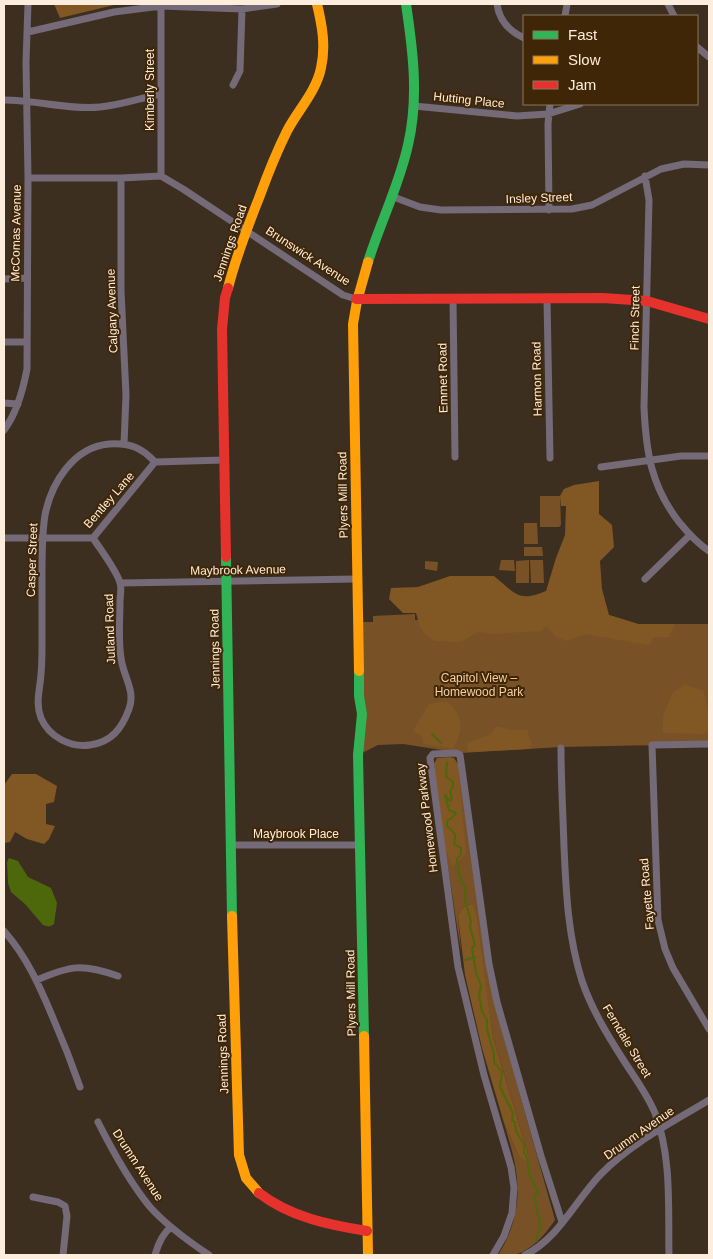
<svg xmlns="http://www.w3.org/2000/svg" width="713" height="1259" font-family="Arial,sans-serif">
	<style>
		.green { fill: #785226 }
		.forest { fill: #815724 }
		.water { fill: #4c680a }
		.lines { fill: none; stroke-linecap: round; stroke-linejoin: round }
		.stream { stroke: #4c680a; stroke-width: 2 }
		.street { stroke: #746a78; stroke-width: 7 }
		.fast { stroke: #30b455; stroke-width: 10 }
		.slow { stroke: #ff9f0a; stroke-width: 10 }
		.jam { stroke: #e5322d; stroke-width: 10 }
		.labels { text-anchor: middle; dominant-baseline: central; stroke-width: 4; stroke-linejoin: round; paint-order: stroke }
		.street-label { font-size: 12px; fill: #fdeddc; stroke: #3f2607 }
		.park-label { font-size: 12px; fill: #f8cea2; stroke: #3f2607 }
	</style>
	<rect width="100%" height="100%" fill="#3d2f1f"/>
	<path class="green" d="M 540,496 L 560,496 L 561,525 L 559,527 L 540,527 Z
		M 524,523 L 537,523 L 538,544 L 524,544 Z
		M 524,547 L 542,547 L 543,556 L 524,556 Z
		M 501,560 L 514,560 L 515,571 L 499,570 Z
		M 529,560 L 529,583 L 516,583 L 516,561 Z
		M 530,560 L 543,560 L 544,583 L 531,583 Z
		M 425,561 L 438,562 L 437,571 L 425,569 Z
		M 415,614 L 415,620 L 609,615 L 638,624 L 709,624 L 709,744 L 560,747 L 461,753 L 403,744 L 378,745 L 360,754 L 357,622 L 373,622 L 373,616 Z
		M 458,764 L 496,1009 L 555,1220 C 545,1235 532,1250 514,1255 C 509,1256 503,1255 498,1255 C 512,1234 520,1206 517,1180 C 516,1161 509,1141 504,1123 L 519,1157 L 528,1154 L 493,1037 L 474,907 L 469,904 L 461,909 L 458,916 L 461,952 L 445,848 Z"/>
	<path class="forest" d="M 54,4 L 118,4 L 60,18 Z
		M 599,481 L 599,514 L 612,525 L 614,547 L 600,561 L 602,589 L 609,615 L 638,624 L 675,624 L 669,637 L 654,637 L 649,645 L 585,634 L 566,641 L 555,636 L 547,626 L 540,631 L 493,634 L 478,632 L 461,642 L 435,641 L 424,633 L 420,627 L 416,613 L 403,613 L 389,599 L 391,588 L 418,587 L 450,576 L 494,576 C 515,593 518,603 546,591 L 556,558 L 565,535 L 566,506 L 561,506 L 560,496 L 564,489 L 574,485 Z
		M 685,685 L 704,691 L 709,717 L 709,730 L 703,734 L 663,733 L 663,715 L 673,692 Z
		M 446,701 C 464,713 463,731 453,749 L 424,744 L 421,736 L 413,731 L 429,704 Z
		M 496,727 L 500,727 L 510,730 L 527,730 L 532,744 L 529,749 L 468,752 L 467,743 L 491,734 Z
		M 450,757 L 454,758 L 458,764 L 466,854 L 452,866 L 445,848 L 434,764 L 437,758 Z
		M 12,774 L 36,774 L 57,786 L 54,802 L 46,804 L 46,824 L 55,826 L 49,839 L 44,844 L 27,839 L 15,832 L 10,842 L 4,843 L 4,785 Z
		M 469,904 L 474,906 L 477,920 L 493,1037 L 528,1154 L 526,1161 L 519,1157 L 504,1123 L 482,1048 L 465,975 L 458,916 L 461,909 Z"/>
	<path class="water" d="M 9,858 L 18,861 L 28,877 L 51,888 L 57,903 L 54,924 C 50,927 48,927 43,925 L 25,904 L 11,892 L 8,883 L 7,862 Z"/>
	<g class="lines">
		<path class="stream" d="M 432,734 L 441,743
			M 447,762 L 446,777 L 453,782 L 453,787 L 450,791 L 452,799 L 450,801 L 445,795 L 449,810 L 456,813 L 452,818 L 447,821 L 447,826 C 456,835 456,832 454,844 L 461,848 L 461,854 L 457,859 C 458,868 459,880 465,886 L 465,901 L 471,921 L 470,927 L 475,945 L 472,948 L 476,972 L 481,986 L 479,995 L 482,1012 L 487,1020 L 487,1029 L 494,1054 L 494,1062 L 502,1072 L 500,1087 L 513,1113 L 512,1120 L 515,1123 L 516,1131 L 524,1145 L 524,1153 L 527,1157 L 529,1173 L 539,1193 L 534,1195 L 541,1228 L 537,1235 L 537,1241
			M 465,960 L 475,957"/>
		<path class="street" d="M 497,4 C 499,20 509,31 524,38
			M 668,4 L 674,16
			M 565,16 L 567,4
			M 28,32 L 114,12 L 161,6 L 242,9 L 277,4
			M 697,47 L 709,57
			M 233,85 L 240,71 L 242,9
			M 4,100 C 36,100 68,110 100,107 C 121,105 141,98 161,94
			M 414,106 L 517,116 L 548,114 L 580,104
			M 161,176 L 161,4
			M 645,176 L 649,200 L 644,407 C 646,452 651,486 679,522 C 688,533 697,543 709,551
			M 28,178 L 121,178 L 161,176 L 183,189 L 343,295 L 356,299
			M 121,178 L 121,291 L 126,395 L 124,444
			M 391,196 L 420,207 L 441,210 L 572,209 L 592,205 L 661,169 L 684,164 L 709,165
			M 549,210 L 548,124 L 550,104
			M 4,279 L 26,278
			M 453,299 L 455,457
			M 547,299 L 550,458
			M 4,342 L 26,342
			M 4,403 L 18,404
			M 4,430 C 17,413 23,390 27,369 L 28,178 L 26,62 L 28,4
			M 601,467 L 681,456 L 709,456
			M 4,538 L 93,538
			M 93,538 C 100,549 117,571 120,583 C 122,588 120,596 120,602 C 120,620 118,640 121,658 C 123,676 136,691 129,709 C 122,728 112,742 90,745 C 71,748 49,737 41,718 C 35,703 40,690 41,674 C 42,664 42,654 42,644 C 42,620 42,596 42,572 C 42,553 42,534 45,515 C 51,484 73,447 109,444 C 130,443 141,447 155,462
			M 93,538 L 155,462 L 224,460
			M 645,579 L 690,535
			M 120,583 L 356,579
			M 709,744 L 652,745 L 658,920 L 665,949 L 673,968 L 709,1029
			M 561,748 C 561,781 563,814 564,847 C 566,892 568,937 582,981 C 592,1010 608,1036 624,1061 C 635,1078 647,1094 655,1113 C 672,1157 668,1209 669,1255
			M 232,845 L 361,845
			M 4,931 C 27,957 40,987 53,1018 C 63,1041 72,1064 80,1087
			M 37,980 C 71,965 83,964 118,976
			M 98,1122 C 111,1148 132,1185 150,1207 C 167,1226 188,1241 209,1255
			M 33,1197 L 58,1202 L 65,1206 L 67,1216 L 63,1255
			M 155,1255 C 158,1244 162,1234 171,1227
			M 493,1255 L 504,1236 L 512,1213 L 514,1188 L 511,1167 L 484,1075 L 458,967 L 430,758 L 433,754 L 456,753 L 460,755 L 489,964 L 497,1002 L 541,1156 L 562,1222
			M 525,1255 C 559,1238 575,1201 601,1174 C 631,1143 673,1122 709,1100"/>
		<path class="fast" d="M 368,262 C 380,223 399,186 408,145 C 419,98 413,51 406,4
			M 226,557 L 232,916
			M 359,671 L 359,696 L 362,714 L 358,755 L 364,1036"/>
		<path class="slow" d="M 228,288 C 236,257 247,228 259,198 C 267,176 276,153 287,131 C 298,110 316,92 321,68 C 326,46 322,25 317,4
			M 359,671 L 353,324 L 357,301 L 368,262
			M 232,916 L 239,1155 L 246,1178 L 259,1193
			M 364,1036 L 368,1255"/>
		<path class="jam" d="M 356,299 L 603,298 L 647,301 L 709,319
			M 226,557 L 222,329 L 225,298 L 228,288
			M 259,1193 C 290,1217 329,1225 367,1231"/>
	</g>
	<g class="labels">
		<g class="street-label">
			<text transform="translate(150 90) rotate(-90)">Kimberly Street</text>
			<text transform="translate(469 100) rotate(6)">Hutting Place</text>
			<text transform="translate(539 198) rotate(-2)">Insley Street</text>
			<text transform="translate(16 233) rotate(-89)">McComas Avenue</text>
			<text transform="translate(230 243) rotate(-71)">Jennings Road</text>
			<text transform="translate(308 256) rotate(33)">Brunswick Avenue</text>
			<text transform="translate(112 311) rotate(-92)">Calgary Avenue</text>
			<text transform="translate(635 318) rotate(-89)">Finch Street</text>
			<text transform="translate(443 378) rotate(-91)">Emmet Road</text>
			<text transform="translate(537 379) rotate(-91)">Harmon Road</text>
			<text transform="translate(343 495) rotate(-91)">Plyers Mill Road</text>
			<text transform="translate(109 500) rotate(-49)">Bentley Lane</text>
			<text transform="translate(32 560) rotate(-88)">Casper Street</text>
			<text transform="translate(238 570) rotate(-1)">Maybrook Avenue</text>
			<text transform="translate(110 629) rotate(-92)">Jutland Road</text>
			<text transform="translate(215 649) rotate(-91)">Jennings Road</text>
			<text transform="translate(427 818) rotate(-97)">Homewood Parkway</text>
			<text x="296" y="834">Maybrook Place</text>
			<text transform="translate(647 894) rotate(-95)">Fayette Road</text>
			<text transform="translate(351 993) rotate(-91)">Plyers Mill Road</text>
			<text transform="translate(627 1041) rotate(59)">Ferndale Street</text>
			<text transform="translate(223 1054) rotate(-92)">Jennings Road</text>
			<text transform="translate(639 1133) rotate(-35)">Drumm Avenue</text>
			<text transform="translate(138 1165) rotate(57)">Drumm Avenue</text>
		</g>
		<g class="park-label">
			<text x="479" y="678">Capitol View –<tspan x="479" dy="14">Homewood Park</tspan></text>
		</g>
	</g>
	<rect width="713" height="1259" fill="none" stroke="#fdeddc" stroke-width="10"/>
	<rect x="523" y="15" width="175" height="90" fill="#3f2607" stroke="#8b765c"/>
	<rect x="533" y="31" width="25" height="8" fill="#30b455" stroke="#8b765c"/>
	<text x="568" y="40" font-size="15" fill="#fdeddc">Fast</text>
	<rect x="533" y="56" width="25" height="8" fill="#ff9f0a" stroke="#8b765c"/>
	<text x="568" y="65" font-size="15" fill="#fdeddc">Slow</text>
	<rect x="533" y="81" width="25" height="8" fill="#e5322d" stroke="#8b765c"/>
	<text x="568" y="90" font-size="15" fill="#fdeddc">Jam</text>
</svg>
